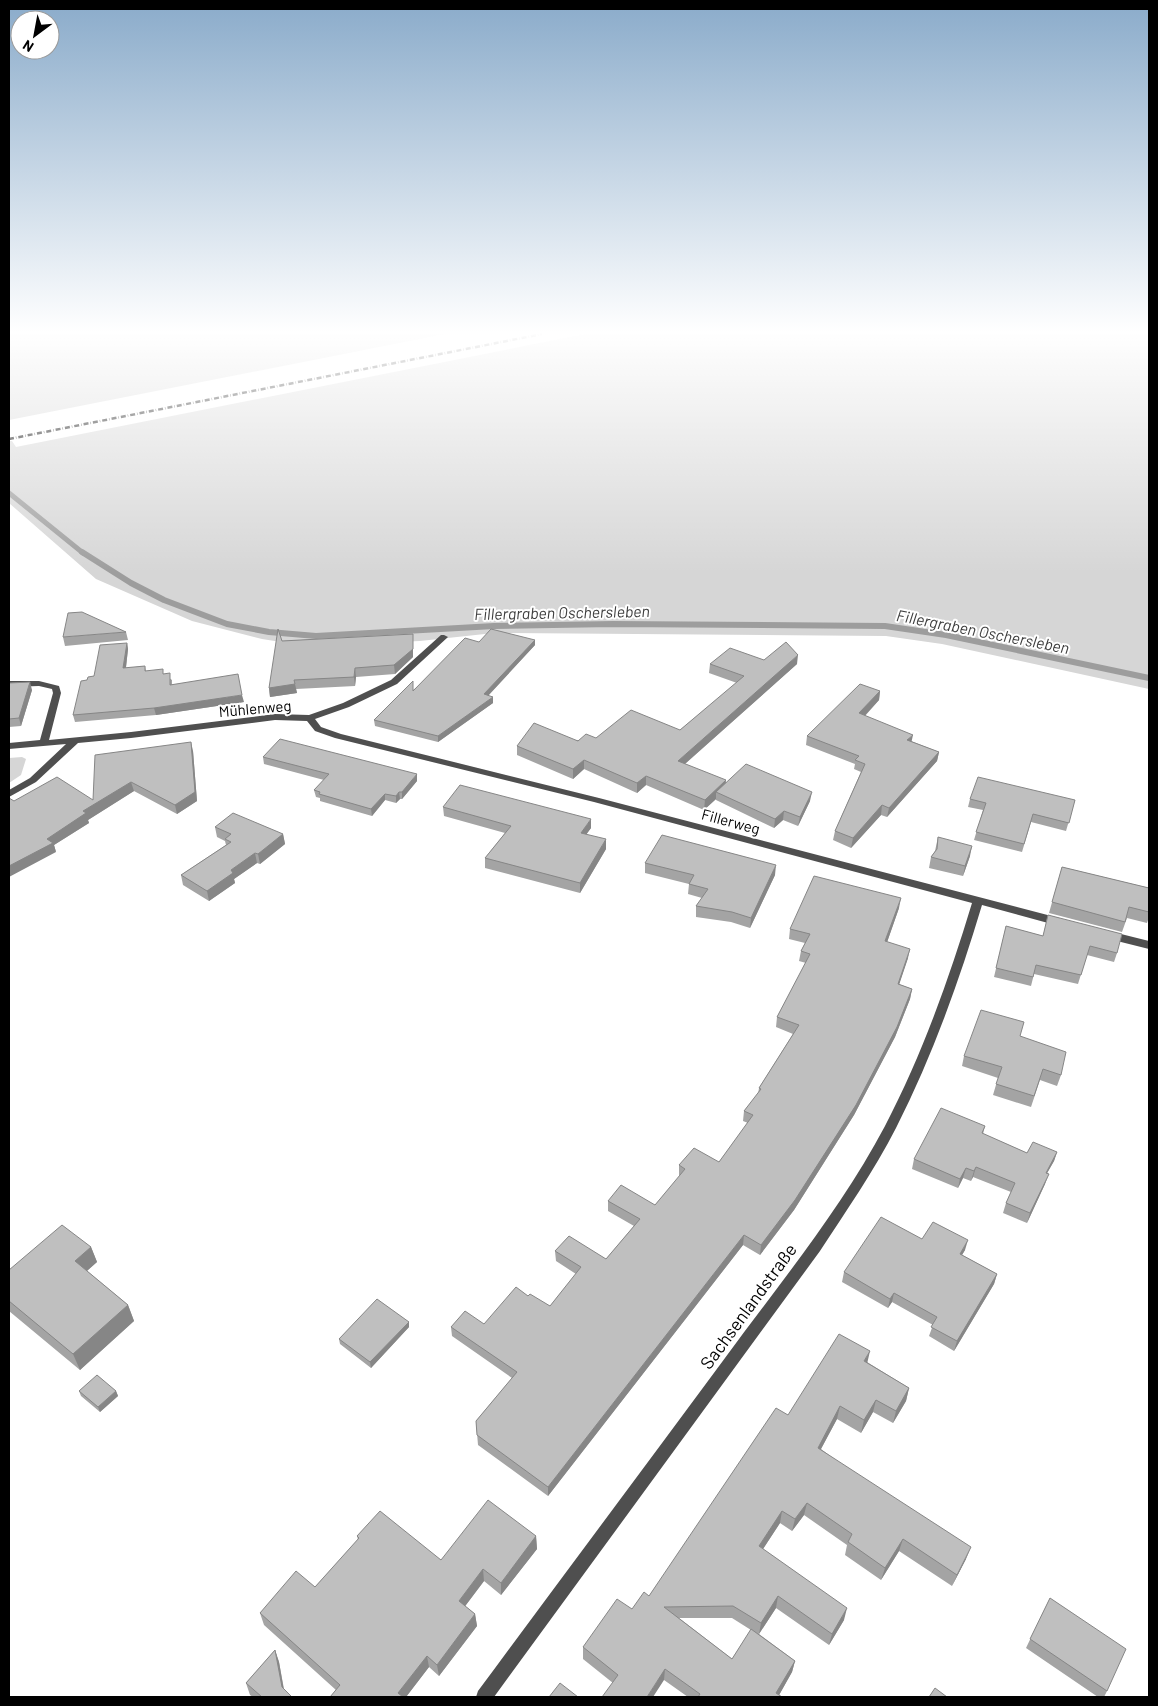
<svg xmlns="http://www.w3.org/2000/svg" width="1158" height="1706" font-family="Barlow,sans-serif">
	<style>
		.green { fill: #d6d6d6 }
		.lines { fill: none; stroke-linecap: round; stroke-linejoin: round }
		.stream-far1 { stroke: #9d9d9d; stroke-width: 5 }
		.stream { stroke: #9d9d9d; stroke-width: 6 }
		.street { fill: #4f4f4f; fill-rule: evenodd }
		.rail { stroke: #000; stroke-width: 2.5; stroke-dasharray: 5 2 0.5 2; stroke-linecap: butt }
		.wall { fill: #a4a4a4; fill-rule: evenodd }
		.shaded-wall { fill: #868686 }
		.building { fill: #bfbfbf; stroke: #868686 }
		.labels { text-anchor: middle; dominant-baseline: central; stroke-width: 4; stroke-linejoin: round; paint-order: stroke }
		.street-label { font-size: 15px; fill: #000; stroke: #fff }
		.water-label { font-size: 16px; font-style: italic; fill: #3e3e3e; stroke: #fff }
		.near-street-label { font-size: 18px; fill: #000; stroke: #fff }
	</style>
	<rect width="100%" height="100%" fill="#fff"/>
	<path class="green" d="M 9,334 L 445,334 L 9,420 Z
		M 585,334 L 1149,334 L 1149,689 L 942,644 L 886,636 L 494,633 L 420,641 L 306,646 L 262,639 L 192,621 L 96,579 L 9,503 L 9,441 L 12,441 L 16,447 Z
		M 22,757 L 26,759 L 21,775 L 9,783 L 9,758 Z"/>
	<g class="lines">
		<path class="stream-far1" d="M 9,493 L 83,553"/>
		<path class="stream" d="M 82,552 L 131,583 L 164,600 L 227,624 L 269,632 L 316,636 L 494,626 L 613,624 L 885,626 L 946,635 L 1149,678"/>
		<path class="street" d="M 441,635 L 444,635 L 448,637 L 397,684 L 349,707 L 315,719 L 321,727 L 341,734 L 599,798 L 1059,918 L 1064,922 L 1059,926 L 982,905 C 959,982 932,1057 896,1128 C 874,1171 846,1211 820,1251 L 494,1697 L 476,1697 L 478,1691 C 560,1580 643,1469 725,1358 C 780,1283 841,1209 885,1126 C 922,1055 949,979 972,903 L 594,802 L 335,738 L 315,731 L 307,721 L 275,720 L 131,738 L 78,743 L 36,782 L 9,797 L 9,790 L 30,778 L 66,744 L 9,749 L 9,743 L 40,740 L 53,693 L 52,689 L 39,686 L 9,687 L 9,681 L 39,681 L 59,686 L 61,693 L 49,740 L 131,732 L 275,714 L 309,715 L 343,703 L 391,680 Z
			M 1109,931 L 1149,941 L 1149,949 L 1105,938 L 1104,935 L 1105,932 Z"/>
		<path class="rail" d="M 9,439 L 542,334"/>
	</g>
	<path class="wall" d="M 126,632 L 128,640 L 65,646 L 63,637 Z
		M 413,634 L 413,657 L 395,674 L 356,677 L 355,686 L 296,689 L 297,693 L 270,697 L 269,688 L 282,641 Z
		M 535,640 L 535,645 L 488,696 L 493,703 L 438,742 L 375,726 L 374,720 L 413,690 L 479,642 Z
		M 127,643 L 128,649 L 126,668 L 145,666 L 146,671 L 164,674 L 172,680 L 172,685 L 244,702 L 156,715 L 75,722 L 73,715 L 87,680 L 94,676 Z
		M 764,660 L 797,664 L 685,764 L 726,782 L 810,801 L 798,826 L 783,820 L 774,828 L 716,800 L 716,799 L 704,810 L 646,785 L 637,793 L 584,769 L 573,779 L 517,755 L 517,746 L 680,730 L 737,683 L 709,673 L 710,664 Z
		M 9,682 L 9,683 L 32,690 L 21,726 L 9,727 Z
		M 880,691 L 879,700 L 865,716 L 911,741 L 939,752 L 937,761 L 887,817 L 881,815 L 851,848 L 833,840 L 835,831 L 861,772 L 854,769 L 855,764 L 806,745 L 807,736 Z
		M 193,751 L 197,801 L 177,814 L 134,791 L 88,820 L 89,823 L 54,845 L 56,852 L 14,801 L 93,800 Z
		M 263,757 L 417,781 L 402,799 L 400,799 L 396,803 L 385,800 L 372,816 L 320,801 L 320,798 L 316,797 L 314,790 L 324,780 L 264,764 Z
		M 970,799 L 1075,800 L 1066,831 L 1031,822 L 1022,852 L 974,840 L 983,810 L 968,807 Z
		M 443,807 L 591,828 L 586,834 L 606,849 L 580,893 L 485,868 L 485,858 L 505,833 L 444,816 Z
		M 215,827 L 283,834 L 285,844 L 260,864 L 257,863 L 234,879 L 235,883 L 209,901 L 183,885 L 181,875 L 226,845 L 225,841 L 217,837 Z
		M 938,837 L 970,856 L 963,876 L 929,868 L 931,857 L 935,851 Z
		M 645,863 L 775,875 L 750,928 L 731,922 L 696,917 L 696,906 L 702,898 L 688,894 L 689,884 L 645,873 Z
		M 1062,867 L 1149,888 L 1149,917 L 1147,923 L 1127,918 L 1122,932 L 1049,913 Z
		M 899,908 L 887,942 L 908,958 L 899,984 L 912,989 L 910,999 L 895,1037 L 854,1115 L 794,1210 L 760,1255 L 743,1245 L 548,1496 L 478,1445 L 476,1421 L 512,1378 L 452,1336 L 451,1327 L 484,1324 L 528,1296 L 550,1306 L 576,1274 L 556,1261 L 555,1251 L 606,1259 L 634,1226 L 608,1211 L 608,1201 L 655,1205 L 680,1176 L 679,1175 L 679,1165 L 719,1162 L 748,1123 L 743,1121 L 744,1111 L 758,1094 L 759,1088 L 793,1034 L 776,1027 L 777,1017 L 806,963 L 799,961 L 801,951 L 805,943 L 789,939 L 790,929 Z
		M 1048,915 L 1117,953 L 1114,962 L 1087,955 L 1078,984 L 1034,974 L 1031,986 L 994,977 L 1006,926 L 1043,936 Z
		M 1020,1036 L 1061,1075 L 1057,1086 L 1040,1080 L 1031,1107 L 993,1095 L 998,1078 L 962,1066 L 964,1056 Z
		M 985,1126 L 983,1134 L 1027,1153 L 1057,1152 L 1054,1161 L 1047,1173 L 1045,1184 L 1027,1223 L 1003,1213 L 1006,1203 L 1011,1192 L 973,1177 L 971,1181 L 963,1178 L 958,1188 L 912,1169 L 914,1159 Z
		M 922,1239 L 965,1250 L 962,1255 L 997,1274 L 994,1284 L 954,1351 L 929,1336 L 933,1325 L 892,1302 L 888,1308 L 842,1282 L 844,1272 Z
		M 91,1247 L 97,1262 L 87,1271 L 128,1305 L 134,1321 L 80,1370 L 9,1311 L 9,1270 Z
		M 409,1322 L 409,1327 L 371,1368 L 340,1344 L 339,1339 Z
		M 867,1362 L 909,1388 L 906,1401 L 893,1423 L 873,1412 L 861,1433 L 837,1419 L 821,1449 L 966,1559 L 952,1586 L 899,1551 L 881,1580 L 845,1555 L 847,1545 L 804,1515 L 792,1531 L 780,1523 L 763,1549 L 844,1620 L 829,1645 L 776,1608 L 759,1634 L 795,1661 L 792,1672 L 779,1695 L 782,1697 L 688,1697 L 664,1680 L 613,1683 L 583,1659 L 583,1647 L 649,1596 L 788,1415 ZM 679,1618 L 732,1618 L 751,1630 L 732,1659 Z
		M 79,1391 L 116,1391 L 118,1396 L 100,1412 L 81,1396 Z
		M 357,1536 L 441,1560 L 536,1536 L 537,1549 L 501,1595 L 484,1581 L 465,1606 L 475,1614 L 477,1626 L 439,1676 L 429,1667 L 406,1697 L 330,1697 L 336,1690 L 264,1625 L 260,1613 L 315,1587 L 358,1540 Z
		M 1050,1598 L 1107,1691 L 1104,1697 L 1098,1697 L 1026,1648 Z
		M 275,1650 L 279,1662 L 284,1689 L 292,1697 L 253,1697 L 250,1695 L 246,1683 Z"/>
	<path class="shaded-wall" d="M 413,634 L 413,657 L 395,674 L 394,665 Z
		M 535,640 L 535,645 L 484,700 L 484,694 Z
		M 127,643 L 128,649 L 125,675 L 123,668 Z
		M 798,655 L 797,664 L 678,770 L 678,761 Z
		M 355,668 L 356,677 L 355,686 L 354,677 Z
		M 30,682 L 32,690 L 21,726 L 19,718 Z
		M 295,684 L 297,693 L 270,697 L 269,688 Z
		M 880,691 L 879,700 L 858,723 L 859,713 Z
		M 242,695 L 244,702 L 156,715 L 154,708 Z
		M 493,697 L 493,703 L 438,742 L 438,736 Z
		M 913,735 L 911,744 L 907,740 Z
		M 191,742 L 193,751 L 197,801 L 177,814 L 175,805 Z
		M 939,752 L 937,761 L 887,817 L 889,808 Z
		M 584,760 L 584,769 L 573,779 L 573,769 Z
		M 417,774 L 417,781 L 402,799 L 402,792 Z
		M 646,776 L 646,785 L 637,793 L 637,783 Z
		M 726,780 L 725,789 L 716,792 L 716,799 L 704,810 L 705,800 Z
		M 131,782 L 134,791 L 88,820 L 89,823 L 54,845 L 56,852 L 9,877 L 9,866 L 83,811 Z
		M 399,792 L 400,799 L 396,803 L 396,796 Z
		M 812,792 L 810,801 L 798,826 L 800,817 Z
		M 385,794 L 385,800 L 372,816 L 371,809 Z
		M 882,805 L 881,815 L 851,848 L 853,838 Z
		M 784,811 L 783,820 L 774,828 L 775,819 Z
		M 591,819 L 591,828 L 581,842 L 581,833 Z
		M 283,834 L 285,844 L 260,864 L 258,854 Z
		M 606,839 L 606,849 L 580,893 L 580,883 Z
		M 972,846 L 970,856 L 963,876 L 965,866 Z
		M 255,853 L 257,863 L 234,879 L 235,883 L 209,901 L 207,891 L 231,870 Z
		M 776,865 L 775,875 L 750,928 L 751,918 Z
		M 901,898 L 899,908 L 884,951 L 885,941 Z
		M 910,949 L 908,958 L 896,994 L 898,984 Z
		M 912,989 L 910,999 L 895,1037 L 854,1115 L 794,1210 L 760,1255 L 761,1245 Z
		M 1057,1152 L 1054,1161 L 1042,1182 L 1046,1173 Z
		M 976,1167 L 973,1177 L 971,1181 L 974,1171 Z
		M 966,1168 L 963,1178 L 958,1188 L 960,1179 Z
		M 1049,1174 L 1045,1184 L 1027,1223 L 1030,1213 Z
		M 744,1235 L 743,1245 L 548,1496 L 548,1487 Z
		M 968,1240 L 965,1250 L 957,1263 L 960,1254 Z
		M 91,1247 L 97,1262 L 81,1276 L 75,1261 Z
		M 997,1274 L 994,1284 L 954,1351 L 957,1341 Z
		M 894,1293 L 892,1302 L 888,1308 L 890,1299 Z
		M 128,1305 L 134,1321 L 80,1370 L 73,1354 Z
		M 409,1322 L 409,1327 L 371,1368 L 370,1362 Z
		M 870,1351 L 867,1364 L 864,1361 Z
		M 909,1388 L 906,1401 L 893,1423 L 896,1411 Z
		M 116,1391 L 118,1396 L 100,1412 L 98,1407 Z
		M 876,1400 L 873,1412 L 861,1433 L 864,1420 Z
		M 840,1406 L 837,1419 L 815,1460 L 818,1448 Z
		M 807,1503 L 804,1515 L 792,1531 L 795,1519 Z
		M 782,1511 L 780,1523 L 757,1558 L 759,1546 Z
		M 536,1536 L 537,1549 L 501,1595 L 501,1583 Z
		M 903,1539 L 899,1551 L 881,1580 L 885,1568 Z
		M 971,1547 L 966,1559 L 952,1586 L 957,1575 Z
		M 483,1569 L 484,1581 L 460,1613 L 459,1601 Z
		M 778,1596 L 776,1608 L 759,1634 L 761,1623 Z
		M 847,1608 L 844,1620 L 829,1645 L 832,1634 Z
		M 475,1614 L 477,1626 L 439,1676 L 437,1665 Z
		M 275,1650 L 279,1662 L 285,1697 L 282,1687 Z
		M 427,1656 L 429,1667 L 406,1697 L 399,1697 L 398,1693 Z
		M 795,1661 L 792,1672 L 778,1697 L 776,1693 Z
		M 665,1669 L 664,1680 L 653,1697 L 647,1697 Z"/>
	<path class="building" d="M 82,612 L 126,632 L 63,637 L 68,613 Z
		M 278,629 L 282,641 L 413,634 L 413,649 L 394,665 L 355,668 L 354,677 L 294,680 L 295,684 L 269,688 Z
		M 491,629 L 535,640 L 484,694 L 493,697 L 438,736 L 374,720 L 413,681 L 413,691 L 465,638 L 479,642 Z
		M 786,642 L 798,655 L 678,761 L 726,780 L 705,800 L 646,776 L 637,783 L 584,760 L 573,769 L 517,746 L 534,723 L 578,741 L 586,734 L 596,738 L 631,710 L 680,730 L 744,676 L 710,664 L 730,648 L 764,660 Z
		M 127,643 L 123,668 L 145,666 L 145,671 L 163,669 L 163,674 L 170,673 L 170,685 L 238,674 L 242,695 L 154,708 L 73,715 L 81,681 L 87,680 L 88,677 L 94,676 L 100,645 Z
		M 30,682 L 19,718 L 9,719 L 9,683 Z
		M 860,684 L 880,691 L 859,713 L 913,735 L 907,740 L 939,752 L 889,808 L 882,805 L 853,838 L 835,831 L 865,764 L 855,760 L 859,756 L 807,736 Z
		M 280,739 L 417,774 L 402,792 L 399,792 L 396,796 L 385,794 L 371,809 L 319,794 L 320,792 L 314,790 L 329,774 L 263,757 Z
		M 191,742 L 195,792 L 175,805 L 131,782 L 83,811 L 86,813 L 47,839 L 53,843 L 9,866 L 9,798 L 14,801 L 57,777 L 93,800 L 95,755 Z
		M 746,764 L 812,792 L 800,817 L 784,811 L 775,819 L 716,792 Z
		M 978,777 L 1075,800 L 1069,823 L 1033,814 L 1024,844 L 976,832 L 986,803 L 970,799 Z
		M 460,785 L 591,819 L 581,833 L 606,839 L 580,883 L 485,858 L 511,826 L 443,807 Z
		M 233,813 L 283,834 L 258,854 L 255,853 L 231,870 L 233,873 L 207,891 L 181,875 L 231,842 L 225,839 L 231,834 L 215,827 Z
		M 662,835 L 776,865 L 751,918 L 732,912 L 696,906 L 708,889 L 689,884 L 694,875 L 645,863 Z
		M 938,837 L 972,846 L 965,866 L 931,857 L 937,849 Z
		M 1062,867 L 1149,888 L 1149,912 L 1129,907 L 1125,922 L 1052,902 Z
		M 814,876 L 901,898 L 885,941 L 910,949 L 898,984 L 912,989 L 897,1027 L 856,1105 L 795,1200 L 761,1245 L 744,1235 L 548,1487 L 477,1435 L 476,1421 L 517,1372 L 451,1327 L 465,1311 L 484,1324 L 516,1287 L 528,1296 L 530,1294 L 550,1306 L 581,1267 L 555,1251 L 569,1236 L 606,1259 L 640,1219 L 608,1201 L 621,1185 L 655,1205 L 685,1169 L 679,1165 L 694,1148 L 719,1162 L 753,1115 L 744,1111 L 761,1089 L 759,1088 L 799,1025 L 777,1017 L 810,954 L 801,951 L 810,934 L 790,929 Z
		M 1048,915 L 1122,934 L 1117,953 L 1090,946 L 1081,975 L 1036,965 L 1033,977 L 996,968 L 1006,926 L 1043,936 Z
		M 981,1010 L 1024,1022 L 1020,1036 L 1066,1052 L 1061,1075 L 1043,1069 L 1034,1096 L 996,1084 L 1002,1067 L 964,1056 Z
		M 941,1108 L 985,1126 L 982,1133 L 1027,1153 L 1033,1142 L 1057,1152 L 1046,1173 L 1049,1174 L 1030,1213 L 1006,1203 L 1015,1183 L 976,1167 L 974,1171 L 966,1168 L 960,1179 L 914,1159 Z
		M 881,1217 L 922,1239 L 933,1222 L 968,1240 L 960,1254 L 997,1274 L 957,1341 L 931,1327 L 937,1317 L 894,1293 L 890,1299 L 844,1272 Z
		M 62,1225 L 91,1247 L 75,1261 L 128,1305 L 73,1354 L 9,1301 L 9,1270 Z
		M 377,1299 L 409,1322 L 370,1362 L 339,1339 Z
		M 839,1334 L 870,1351 L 864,1361 L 909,1388 L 896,1411 L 876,1400 L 864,1420 L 840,1406 L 818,1448 L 971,1547 L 957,1575 L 903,1539 L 885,1568 L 848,1542 L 852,1534 L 807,1503 L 795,1519 L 782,1511 L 759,1546 L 847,1608 L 832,1634 L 778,1596 L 761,1623 L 733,1606 L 664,1607 L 732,1659 L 751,1629 L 795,1661 L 776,1693 L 782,1697 L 698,1697 L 700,1694 L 665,1669 L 647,1697 L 602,1697 L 618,1675 L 583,1647 L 617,1599 L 632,1609 L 644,1592 L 649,1596 L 776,1408 L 788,1415 Z
		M 97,1375 L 116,1391 L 98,1407 L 79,1391 Z
		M 488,1500 L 536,1536 L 501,1583 L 483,1569 L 459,1601 L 475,1614 L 437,1665 L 427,1656 L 398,1693 L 403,1697 L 330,1697 L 340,1685 L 260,1613 L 296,1571 L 315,1587 L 359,1538 L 357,1536 L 380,1511 L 441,1560 Z
		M 1050,1598 L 1126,1649 L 1107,1691 L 1030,1639 Z
		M 275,1650 L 282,1687 L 292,1697 L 262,1697 L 246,1683 Z
		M 560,1683 L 578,1697 L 549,1697 Z
		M 935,1688 L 947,1697 L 929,1697 Z"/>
	<linearGradient id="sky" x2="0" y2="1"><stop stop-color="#8aabca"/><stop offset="0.58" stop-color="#fff"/><stop offset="1" stop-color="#fff" stop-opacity="0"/></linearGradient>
	<rect width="1158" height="573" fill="url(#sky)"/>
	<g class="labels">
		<g class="street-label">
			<text transform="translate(255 708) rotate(-5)">Mühlenweg</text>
			<text transform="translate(731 821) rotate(15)">Fillerweg</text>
		</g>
		<g class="water-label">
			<text transform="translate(562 612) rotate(-1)">Fillergraben Oschersleben</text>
			<text transform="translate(983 631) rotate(11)">Fillergraben Oschersleben</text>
		</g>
		<g class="near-street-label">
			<text transform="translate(748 1306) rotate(-54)">Sachsenlandstraße</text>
		</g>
	</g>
	<rect width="1158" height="1706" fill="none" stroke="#000000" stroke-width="20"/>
	<g transform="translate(35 35) rotate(212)"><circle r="24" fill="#ffffff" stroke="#999999"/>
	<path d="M0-4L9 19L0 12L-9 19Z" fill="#000000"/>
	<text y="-8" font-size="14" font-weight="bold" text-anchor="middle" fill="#000000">N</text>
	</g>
</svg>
